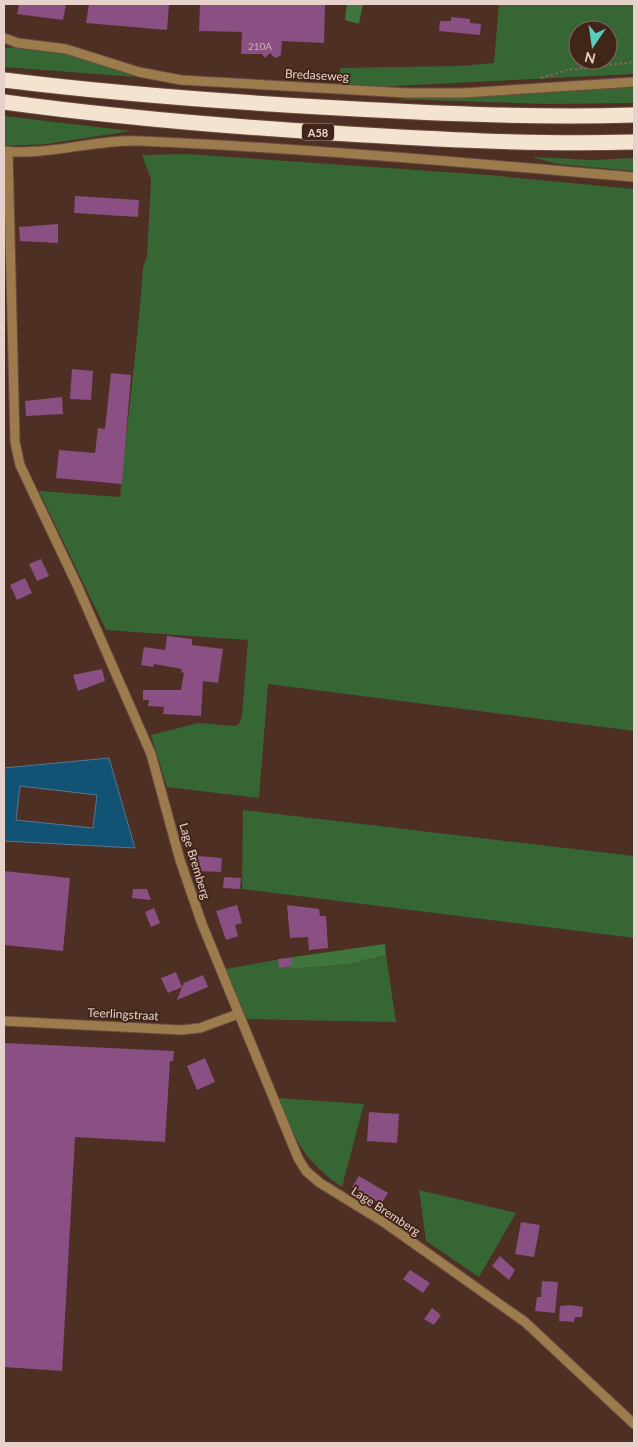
<svg xmlns="http://www.w3.org/2000/svg" width="638" height="1447" font-family="Lato,sans-serif">
	<style>
		.green { fill: #356634; fill-rule: evenodd }
		.forest { fill: #3e763d }
		.water { fill: #125275; stroke: #52788e; fill-rule: evenodd }
		.building { fill: #8a4f83 }
		.lines { fill: none; stroke-linecap: round; stroke-linejoin: round }
		.street-casing { stroke: #694c41; stroke-width: 11 }
		.highway-casing { stroke: #694c41; stroke-width: 17 }
		.path { stroke: #83685d; stroke-width: 2; stroke-dasharray: 2.5 2.5; stroke-linecap: butt }
		.street { stroke: #9c7b4d; stroke-width: 9 }
		.highway { stroke: #f4e4cf; stroke-width: 15 }
		.labels { text-anchor: middle; dominant-baseline: central; stroke-width: 4; stroke-linejoin: round; paint-order: stroke }
		.number-label { font-size: 10px; fill: #cfb1b8 }
		.shield { fill: #422519; stroke: #b59e95; stroke-width: 1 }
		.shield-label { font-size: 11px; font-weight: bold; fill: #e6d2ca }
		.street-label { font-size: 12px; fill: #e6d2ca; stroke: #422519 }
	</style>
	<rect width="100%" height="100%" fill="#4e2f23"/>
	<path class="green" d="M 499,4 L 634,4 L 634,74 L 374,87 L 339,84 L 340,68 L 459,66 L 494,63 ZM 578,30 L 608,30 L 608,60 L 578,60 Z
		M 29,44 L 90,59 L 135,77 L 4,67 L 4,49 Z
		M 634,87 L 634,103 L 547,104 L 394,99 Z
		M 4,116 L 131,131 L 47,144 L 4,146 Z
		M 187,154 L 488,175 L 634,189 L 634,731 L 268,684 L 259,798 L 167,787 L 151,735 L 198,723 L 234,726 L 239,724 L 242,715 L 248,640 L 106,630 L 39,491 L 120,497 C 127,420 138,344 143,267 L 147,257 L 151,179 L 142,155 Z
		M 531,157 L 593,160 L 634,158 L 634,171 L 557,164 Z
		M 243,810 L 634,856 L 634,938 L 242,889 Z
		M 386,955 L 396,1022 L 246,1019 L 226,969 L 286,958 L 290,969 L 350,964 Z
		M 278,1098 L 364,1104 L 342,1187 C 303,1160 296,1141 278,1098 Z
		M 419,1190 L 516,1213 L 479,1277 L 426,1241 Z"/>
	<path class="forest" d="M 347,4 L 363,4 L 359,24 L 345,20 Z
		M 385,944 L 386,955 L 350,964 L 290,969 L 286,958 Z"/>
	<path class="water" d="M 109,758 L 135,848 L 4,841 L 4,768 ZM 20,786 L 97,795 L 93,828 L 16,820 Z"/>
	<path class="building" d="M 19,4 L 66,4 L 63,20 L 17,14 Z
		M 89,4 L 169,4 L 167,30 L 86,23 Z
		M 200,4 L 325,4 L 324,43 L 282,41 L 281,55 L 275,58 L 270,53 L 265,58 L 262,54 L 241,54 L 242,32 L 199,31 Z
		M 451,17 L 470,19 L 470,23 L 481,24 L 480,35 L 439,31 L 440,21 L 451,21 Z
		M 75,196 L 139,200 L 138,217 L 74,213 Z
		M 58,224 L 58,243 L 20,241 L 19,227 Z
		M 72,369 L 93,371 L 91,400 L 70,399 Z
		M 111,373 L 131,375 L 122,484 L 56,478 L 59,450 L 95,453 L 98,428 L 105,429 Z
		M 62,397 L 63,414 L 26,416 L 25,401 Z
		M 41,559 L 49,576 L 37,581 L 29,564 Z
		M 25,578 L 32,593 L 17,600 L 10,585 Z
		M 167,636 L 192,639 L 192,645 L 223,649 L 218,683 L 203,681 L 201,716 L 163,714 L 164,707 L 148,706 L 149,700 L 143,700 L 143,690 L 181,690 L 184,673 L 181,672 L 182,669 L 154,664 L 153,667 L 141,665 L 144,647 L 165,650 Z
		M 102,669 L 105,681 L 78,691 L 73,675 Z
		M 198,856 L 222,858 L 221,872 L 197,871 Z
		M 4,871 L 70,878 L 63,951 L 4,945 Z
		M 224,877 L 241,878 L 240,889 L 223,888 Z
		M 133,889 L 147,889 L 151,900 L 132,898 Z
		M 237,905 L 242,923 L 235,925 L 238,936 L 226,940 L 216,911 Z
		M 287,905 L 319,909 L 320,916 L 326,916 L 328,948 L 309,950 L 308,937 L 290,938 Z
		M 154,908 L 160,923 L 151,927 L 145,912 Z
		M 291,958 L 292,966 L 279,968 L 278,959 Z
		M 176,972 L 182,987 L 184,983 L 203,975 L 208,987 L 177,1000 L 182,987 L 168,993 L 161,978 Z
		M 4,1043 L 174,1051 L 173,1061 L 170,1061 L 165,1142 L 75,1137 L 62,1371 L 4,1367 Z
		M 205,1058 L 215,1082 L 197,1090 L 187,1066 Z
		M 369,1112 L 399,1114 L 397,1143 L 367,1141 Z
		M 359,1176 L 388,1193 L 381,1204 L 352,1187 Z
		M 521,1222 L 540,1225 L 534,1257 L 515,1254 Z
		M 500,1256 L 515,1270 L 509,1280 L 492,1266 Z
		M 410,1270 L 430,1283 L 423,1293 L 403,1279 Z
		M 542,1281 L 558,1282 L 555,1313 L 535,1311 L 537,1297 L 541,1297 Z
		M 571,1305 L 583,1307 L 582,1317 L 575,1317 L 574,1322 L 559,1321 L 560,1306 Z
		M 432,1308 L 441,1315 L 434,1325 L 424,1319 Z"/>
	<g class="lines">
		<defs>
			<path id="street" d="M 4,38 L 18,43 L 66,49 L 139,72 L 181,80 L 407,93 L 463,93 L 634,82
				M 4,151 C 50,156 94,139 140,141 C 305,148 470,163 634,177
				M 8,152 L 15,442 L 20,465 L 77,585 L 151,754 L 180,860 L 202,924 L 298,1158 L 306,1171 L 320,1183 L 385,1223 L 525,1322 L 634,1424
				M 4,1021 L 181,1030 L 200,1028 L 238,1014"/>
			<path id="highway" d="M 4,80 C 109,93 215,101 320,107 C 425,113 529,118 634,115
				M 4,102 C 113,117 222,126 332,133 C 432,139 533,145 634,142"/>
		</defs>
		<use href="#street" class="street-casing"/>
		<use href="#highway" class="highway-casing"/>
		<path class="path" d="M 541,78 L 567,70 L 634,62"/>
		<use href="#street" class="street"/>
		<use href="#highway" class="highway"/>
	</g>
	<g class="labels">
		<g class="number-label">
			<text x="260" y="46">210A</text>
		</g>
		<rect class="shield" x="302" y="123.5" width="32" height="17" rx="4"/>
		<g class="shield-label">
			<text x="318" y="132">A58</text>
		</g>
		<g class="street-label">
			<text transform="translate(317 75) rotate(3)">Bredaseweg</text>
			<text transform="translate(195 861) rotate(73)">Lage Bremberg</text>
			<text transform="translate(123 1014) rotate(3)">Teerlingstraat</text>
			<text transform="translate(386 1211) rotate(33)">Lage Bremberg</text>
		</g>
	</g>
	<rect width="638" height="1447" fill="none" stroke="#e6d2ca" stroke-width="10"/>
	<g transform="translate(593 45) rotate(193)"><circle r="24" fill="#422519" stroke="#846a60"/>
	<path d="M0-4L9 19L0 12L-9 19Z" fill="#5acebd"/>
	<text y="-8" font-size="14" font-weight="bold" text-anchor="middle" fill="#e6d2ca">N</text>
	</g>
</svg>
